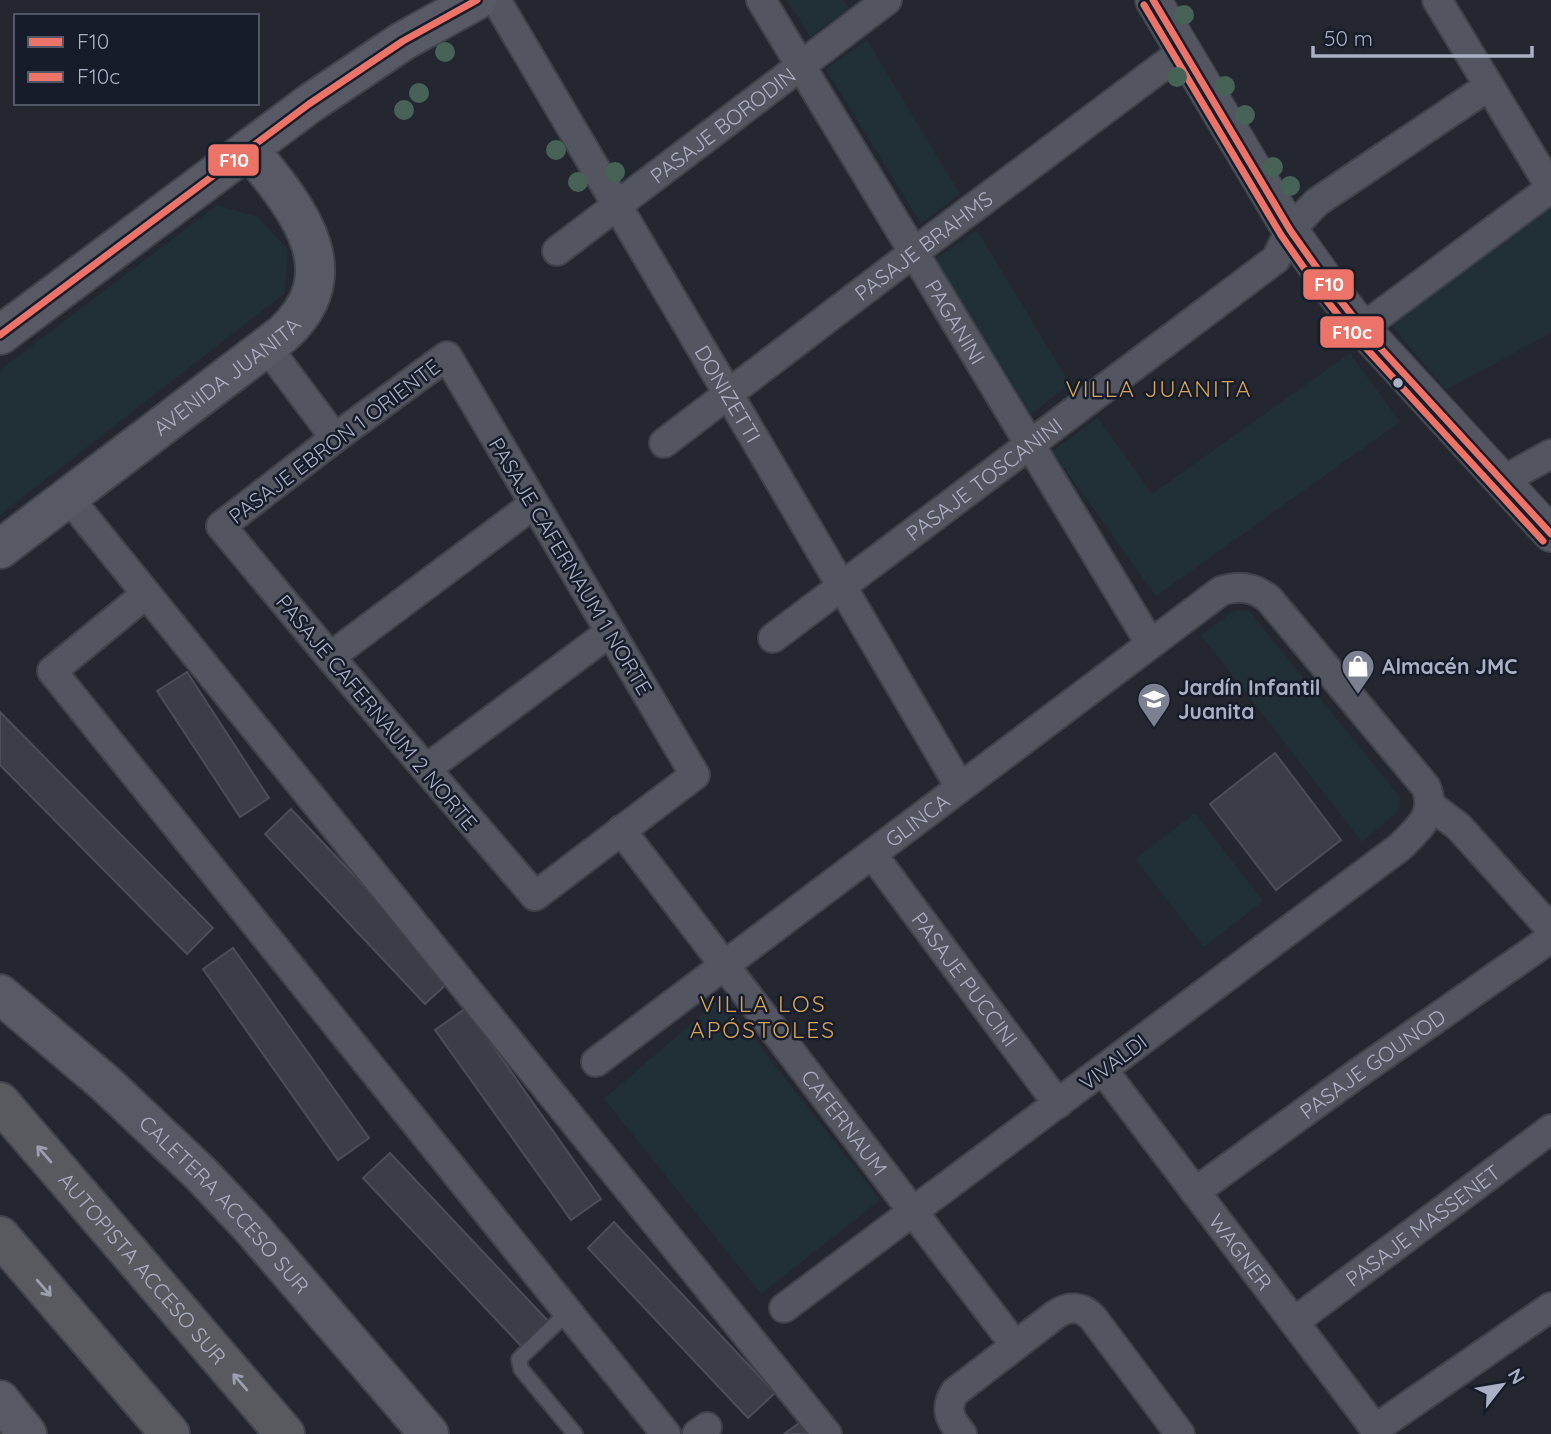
<svg xmlns="http://www.w3.org/2000/svg" width="1551" height="1434" font-family="Quicksand,sans-serif">
	<style>
		.green { fill: #212f36 }
		.building { fill: #3b3e47; stroke: #4b4e59; stroke-width: 2 }
		.lines { fill: none; stroke-linecap: round; stroke-linejoin: round }
		.service-casing { stroke: #40424a; stroke-width: 18 }
		.minor-casing { stroke: #40424a; stroke-width: 32 }
		.tertiary-casing { stroke: #40424a; stroke-width: 38 }
		.secondary-casing { stroke: #40424a; stroke-width: 42 }
		.motorway-casing { stroke: #40434d; stroke-width: 42 }
		.service { stroke: #535660; stroke-width: 14 }
		.minor { stroke: #535660; stroke-width: 28 }
		.tertiary { stroke: #535660; stroke-width: 35 }
		.secondary { stroke: #575a64; stroke-width: 38 }
		.motorway { stroke: #595a5f; stroke-width: 38 }
		.bus-1-casing { stroke: #171c2b; stroke-width: 12 }
		.bus-2-casing { stroke: #171c2b; stroke-width: 12 }
		.bus-1 { stroke: #eb7368; stroke-width: 7 }
		.bus-2 { stroke: #eb7368; stroke-width: 7 }
		.tree { fill: #476357 }
		.oneway { stroke: #9b9fb0 }
		.bus-dot { fill: #abb0c4; stroke: #171c2b; stroke-width: 2.5 }
		.labels { text-anchor: middle; dominant-baseline: central; stroke-width: 5; stroke-linejoin: round; paint-order: stroke }
		.street-label { font-size: 21px; fill: #abb0c4; stroke: #171c2b }
		.poi-label { font-size: 21px; font-weight: bold; fill: #abb0c4; stroke: #171c2b; text-anchor: start }
		.neighbourhood-label { font-size: 23px; letter-spacing: 2px; fill: #d6a454; stroke: #171c2b }
		.line-badge { stroke: #171c2b; stroke-width: 2.5 }
		.badge-label { font-size: 19px; text-anchor: middle; font-weight: bold; fill: #fff }
	</style>
	<rect width="100%" height="100%" fill="#242730"/>
	<path class="green" d="M 787,0 L 844,0 L 849,8 L 810,37 Z
		M 867,40 L 960,194 L 921,224 L 826,69 Z
		M 1551,198 L 1551,333 L 1446,390 L 1387,320 Z
		M 217,205 L 258,217 L 288,250 L 285,293 L 0,515 L 0,370 Z
		M 977,230 L 1070,384 L 1031,414 L 935,259 Z
		M 1350,353 L 1400,422 L 1156,596 L 1052,451 L 1098,418 L 1152,494 Z
		M 1235,610 L 1249,611 L 1400,797 L 1398,811 L 1362,842 L 1201,635 Z
		M 1195,813 L 1263,901 L 1204,947 L 1135,859 Z
		M 722,997 L 880,1200 L 761,1294 L 604,1099 Z"/>
	<path class="building" d="M 187,672 L 269,798 L 240,817 L 157,691 Z
		M 0,712 L 213,928 L 187,954 L 0,765 Z
		M 1275,753 L 1341,840 L 1276,890 L 1210,804 Z
		M 291,809 L 452,979 L 425,1004 L 265,834 Z
		M 233,948 L 369,1138 L 338,1160 L 203,969 Z
		M 466,1008 L 601,1199 L 571,1220 L 435,1030 Z
		M 390,1153 L 550,1323 L 523,1348 L 363,1178 Z
		M 614,1222 L 775,1393 L 748,1418 L 588,1248 Z
		M 805,1419 L 816,1434 L 784,1434 Z"/>
	<g class="lines">
		<defs>
			<path id="service" d="M 568,1312 L 519,1359 L 521,1369 L 575,1434"/>
			<g id="minor">
				<path id="s1" d="M 496,0 L 960,787"/>
				<path id="s2" d="M 761,0 L 1150,643"/>
				<path id="s3" d="M 557,251 L 887,0"/>
				<path d="M 1362,328 L 1551,188 L 1437,0"/>
				<path d="M 267,347 L 335,438"/>
				<path d="M 447,356 L 695,775 L 535,896 L 330,657 L 221,526 L 335,438 Z"/>
				<path id="s4" d="M 664,443 L 913,253 L 1183,51"/>
				<path d="M 1502,481 L 1551,454"/>
				<path d="M 68,497 L 827,1434"/>
				<path d="M 146,594 L 52,671 L 666,1434"/>
				<path id="s5" d="M 773,638 L 1276,259 L 1290,230 L 1317,202 L 1489,86"/>
				<path d="M 330,657 L 534,504"/>
				<path d="M 426,769 L 610,632"/>
				<path d="M 1430,805 L 1459,827 L 1551,929"/>
				<path id="s6" d="M 621,830 L 1015,1345"/>
				<path id="s7" d="M 872,854 L 1058,1104"/>
				<path id="s8" d="M 596,1062 L 1221,591 C 1239,585 1254,587 1269,599 L 1426,787 C 1437,815 1418,829 1400,847 L 784,1308"/>
				<path id="s9" d="M 1103,1070 L 1379,1434"/>
				<path id="s10" d="M 1195,1192 L 1358,1073 L 1551,938"/>
				<path id="s11" d="M 1294,1322 L 1551,1129"/>
				<path d="M 1375,1429 L 1551,1307"/>
				<path d="M 697,1434 L 707,1427"/>
				<path d="M 962,1434 C 950,1420 944,1409 955,1392 L 1055,1315 C 1069,1305 1082,1306 1093,1318 L 1180,1434"/>
			</g>
			<path id="tertiary" d="M 1153,0 L 1290,230 L 1336,295 L 1362,328 L 1551,534"/>
			<g id="secondary">
				<path d="M 0,335 L 309,104 L 403,41 L 477,0"/>
				<path id="s12" d="M 0,549 L 283,334 C 353,270 293,204 249,149"/>
				<path id="s13" d="M 0,994 L 105,1083 L 201,1174 L 250,1226 L 429,1434"/>
				<path d="M 0,1400 L 27,1434"/>
			</g>
			<g id="motorway">
				<path id="s14" d="M 0,1102 L 285,1434"/>
				<path d="M 0,1236 L 170,1434"/>
			</g>
		</defs>
		<use href="#service" class="service-casing"/>
		<use href="#minor" class="minor-casing"/>
		<use href="#tertiary" class="tertiary-casing"/>
		<use href="#secondary" class="secondary-casing"/>
		<use href="#motorway" class="motorway-casing"/>
		<use href="#service" class="service"/>
		<use href="#minor" class="minor"/>
		<use href="#tertiary" class="tertiary"/>
		<use href="#secondary" class="secondary"/>
		<use href="#motorway" class="motorway"/>
		<defs>
			<path id="bus-1" d="M 1153,0 L 1290,230 L 1336,295 L 1362,328 L 1551,534
				M 0,335 L 309,104 L 403,41 L 477,0"/>
			<path id="bus-2" d="M 1144,5 L 1281,235 L 1327,301 L 1354,335 L 1543,541"/>
		</defs>
		<use href="#bus-1" class="bus-1-casing"/>
		<use href="#bus-2" class="bus-2-casing"/>
		<use href="#bus-1" class="bus-1"/>
		<use href="#bus-2" class="bus-2"/>
	</g>
	<g class="tree">
		<circle cx="1184" cy="15" r="10"/>
		<circle cx="445" cy="52" r="10"/>
		<circle cx="1177" cy="77" r="10"/>
		<circle cx="1225" cy="86" r="10"/>
		<circle cx="419" cy="93" r="10"/>
		<circle cx="404" cy="110" r="10"/>
		<circle cx="1245" cy="115" r="10"/>
		<circle cx="556" cy="150" r="10"/>
		<circle cx="1273" cy="167" r="10"/>
		<circle cx="615" cy="172" r="10"/>
		<circle cx="578" cy="182" r="10"/>
		<circle cx="1290" cy="186" r="10"/>
	</g>
	<defs><path id="oneway-shaft" d="M-6 0H5M1.5-3L5.5 0L1.5 3" fill="none" stroke-width="1.6" stroke-linecap="round" stroke-linejoin="round" transform="scale(1.75)"/></defs>
	<g class="oneway">
		<use href="#oneway-shaft" transform="translate(44 1154) rotate(-131)"/>
		<use href="#oneway-shaft" transform="translate(44 1288) rotate(49)"/>
		<use href="#oneway-shaft" transform="translate(240 1382) rotate(-131)"/>
	</g>
	<defs>
		<symbol id="shop-pin" viewBox="-11 -11 22 30"><path d="M0 17L-7.5 6A9.5 9.5 0 1 1 7.5 6Z" fill="#7c8090" stroke="#171c2b"/><path d="M-5-2.5h2.3a2.7 3.5 0 0 1 5.4 0H5L5.5 6h-11ZM-1.5-2.5h3a1.5 2.3 0 0 0-3 0Z" fill="#fff"/></symbol>
		<symbol id="school-pin" viewBox="-11 -11 22 30"><path d="M0 17L-7.5 6A9.5 9.5 0 1 1 7.5 6Z" fill="#7c8090" stroke="#171c2b"/><path d="M0-5L7-2L0 1L-7-2ZM-4 1L0 2.5L4 1V4Q0 6-4 4Z" fill="#fff"/></symbol>
	</defs>
	<g fill-rule="evenodd">
		<use href="#shop-pin" x="1339" y="647" width="38" height="52"/>
		<use href="#school-pin" x="1135" y="680" width="38" height="52"/>
	</g>
	<circle class="bus-dot" cx="1398" cy="383" r="6"/>
	<g class="labels">
		<g class="street-label">
			<text stroke="none"><textPath href="#s3" startOffset="208">PASAJE BORODIN</textPath></text>
			<text stroke="none"><textPath href="#s4" startOffset="326">PASAJE BRAHMS</textPath></text>
			<text stroke="none"><textPath href="#s2" startOffset="376">PAGANINI</textPath></text>
			<text stroke="none"><textPath href="#s12" startOffset="285">AVENIDA JUANITA</textPath></text>
			<text stroke="none"><textPath href="#s1" startOffset="457">DONIZETTI</textPath></text>
			<text transform="translate(334 441) rotate(-37)">PASAJE EBRON 1 ORIENTE</text>
			<text stroke="none"><textPath href="#s5" startOffset="264">PASAJE TOSCANINI</textPath></text>
			<text transform="translate(571 566) rotate(59)">PASAJE CAFERNAUM 1 NORTE</text>
			<text transform="translate(377 712) rotate(50)">PASAJE CAFERNAUM 2 NORTE</text>
			<text stroke="none"><textPath href="#s8" startOffset="402">GLINCA</textPath></text>
			<text stroke="none"><textPath href="#s7" startOffset="156">PASAJE PUCCINI</textPath></text>
			<text transform="translate(1113 1062) rotate(-37)">VIVALDI</text>
			<text stroke="none"><textPath href="#s10" startOffset="219">PASAJE GOUNOD</textPath></text>
			<text stroke="none"><textPath href="#s6" startOffset="368">CAFERNAUM</textPath></text>
			<text stroke="none"><textPath href="#s13" startOffset="308">CALETERA ACCESO SUR</textPath></text>
			<text stroke="none"><textPath href="#s11" startOffset="161">PASAJE MASSENET</textPath></text>
			<text stroke="none"><textPath href="#s9" startOffset="228">WAGNER</textPath></text>
			<text stroke="none"><textPath href="#s14" startOffset="219">AUTOPISTA ACCESO SUR</textPath></text>
		</g>
		<g class="poi-label">
			<text x="1382" y="666">Almacén JMC</text>
			<text x="1178" y="687">Jardín Infantil<tspan x="1178" dy="24">Juanita</tspan></text>
		</g>
		<g class="neighbourhood-label">
			<text x="1159" y="388">VILLA JUANITA</text>
			<text x="763" y="1003">VILLA LOS<tspan x="763" dy="26">APÓSTOLES</tspan></text>
		</g>
	</g>
	<g class="line-badge">
		<rect x="207" y="143" width="53" height="34" rx="7" fill="#eb7368"/>
		<rect x="1302" y="268" width="53" height="33" rx="7" fill="#eb7368"/>
		<rect x="1319" y="315" width="66" height="34" rx="7" fill="#eb7368"/>
	</g>
	<g class="badge-label">
		<text x="234" y="167">F10</text>
		<text x="1329" y="291">F10</text>
		<text x="1352" y="339">F10c</text>
	</g>
	<rect x="14" y="14" width="245" height="91" fill="#171c2b" stroke="#525768" stroke-width="2"/>
	<rect x="28" y="37" width="35" height="10" fill="#eb7368" stroke="#525768" stroke-width="2"/>
	<text x="77" y="49" font-size="21" fill="#abb0c4">F10</text>
	<rect x="28" y="72" width="35" height="10" fill="#eb7368" stroke="#525768" stroke-width="2"/>
	<text x="77" y="84" font-size="21" fill="#abb0c4">F10c</text>
	<g transform="translate(1502 1385) rotate(59)" stroke="#171c2b" stroke-width="5" paint-order="stroke">
	<path d="M0-5L12 26L0 18L-12 26Z" fill="#abb0c4"/>
	<text y="-10" font-size="19" font-weight="bold" text-anchor="middle" fill="#abb0c4">N</text>
	</g>
	<path d="M1313 46v10h219v-10" fill="none" stroke="#abb0c4" stroke-width="3.5"/>
	<text x="1324" y="46" font-size="21" fill="#abb0c4" stroke="#171c2b" stroke-width="5" paint-order="stroke">50 m</text>
</svg>
